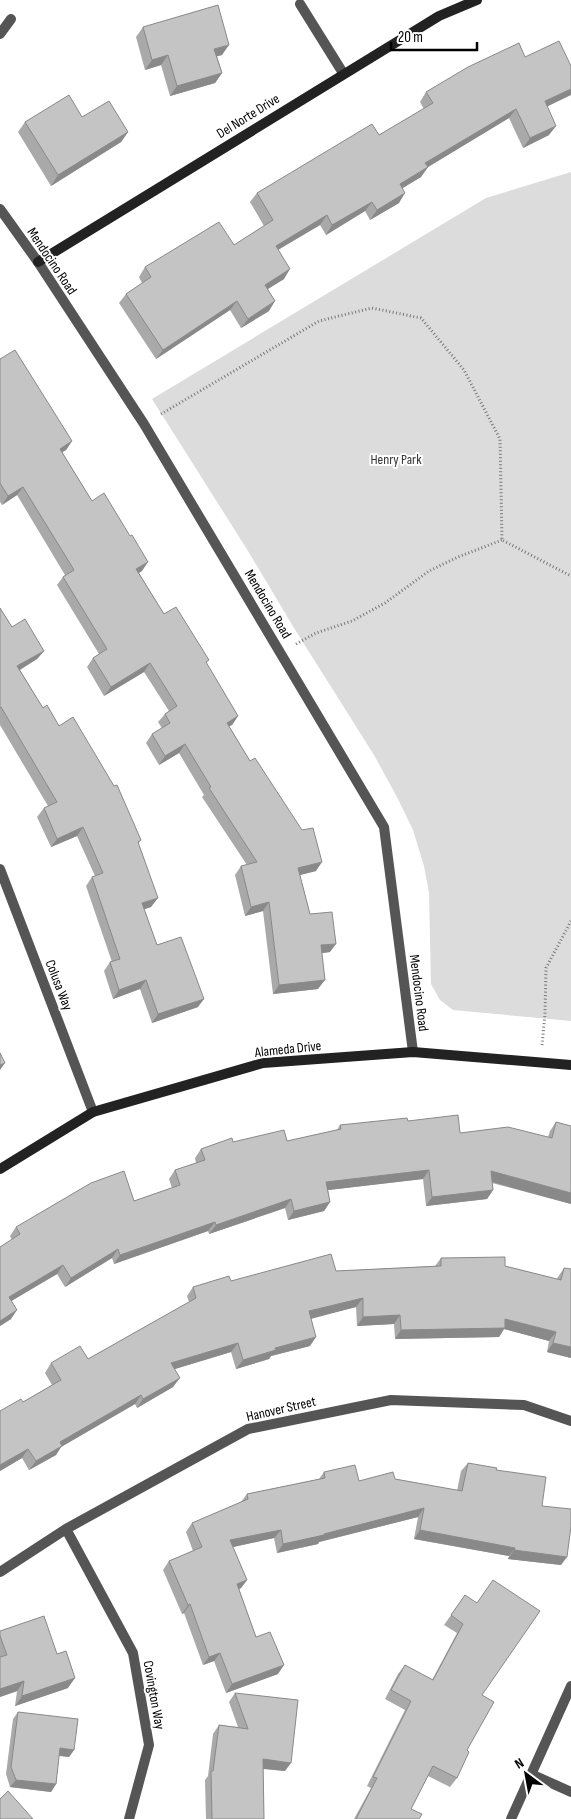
<svg xmlns="http://www.w3.org/2000/svg" width="571" height="1819" font-family="'Sofia Sans Condensed',sans-serif">
	<style>
		.green { fill: #dcdcdc }
		.lines { fill: none; stroke-linecap: round; stroke-linejoin: round }
		.path { stroke: #777; stroke-width: 3; stroke-dasharray: 1 2.5; stroke-linecap: butt }
		.street { stroke: #555; stroke-width: 10 }
		.secondary { stroke: #222; stroke-width: 10 }
		.wall { fill: #a9a9a9 }
		.shaded-wall { fill: #898989 }
		.building { fill: #c4c4c4; stroke: #898989 }
		.labels { text-anchor: middle; dominant-baseline: central; stroke-width: 4; stroke-linejoin: round; paint-order: stroke }
		.street-label { font-size: 14px; fill: #000; stroke: #fff }
		.park-label { font-size: 14px; fill: #333; stroke: #fff }
	</style>
	<rect width="100%" height="100%" fill="#fff"/>
	<path class="green" d="M 571,172 L 571,1021 L 453,1010 L 440,1000 L 431,984 L 429,893 L 424,866 L 413,830 L 397,797 L 374,755 L 294,628 L 248,551 L 152,399 L 486,198 Z"/>
	<g class="lines">
		<path class="path" d="M 161,414 L 319,321 L 372,308 L 421,318 L 464,370 L 500,439 L 502,540 L 571,576
			M 296,644 L 316,633 L 352,621 L 385,603 L 429,571 L 458,557 L 502,540
			M 542,1045 L 545,1014 L 546,968 L 571,921"/>
		<path class="street" d="M 300,4 L 343,73
			M 0,34 L 11,19
			M 0,209 L 38,262 L 144,424 L 384,827 L 413,1052
			M 0,869 L 93,1112
			M 66,1529 L 133,1653 L 149,1745 L 129,1819
			M 0,1572 L 66,1529 L 248,1429 L 391,1400 L 524,1405 L 571,1421
			M 531,1774 L 571,1792
			M 511,1819 L 571,1686"/>
		<path class="secondary" d="M 38,262 L 439,16 L 477,0
			M 0,1169 L 93,1112 L 263,1063 L 413,1052 L 571,1065"/>
	</g>
	<path class="wall" d="M 143,27 L 222,55 L 217,56 L 222,73 L 215,83 L 170,96 L 161,65 L 145,70 L 136,37 Z
		M 426,92 L 547,107 L 549,135 L 523,148 L 509,118 L 428,167 L 421,177 L 402,188 L 399,203 L 370,220 L 365,211 L 326,235 L 320,225 L 278,250 L 284,279 L 268,289 L 269,311 L 241,328 L 230,310 L 156,359 L 119,303 L 126,294 L 142,283 L 139,277 L 145,267 L 234,245 L 264,226 L 250,202 L 257,193 L 379,135 L 424,109 L 420,102 Z
		M 82,117 L 128,132 L 121,142 L 51,186 L 18,132 L 25,122 Z
		M 0,359 L 72,441 L 66,450 L 62,452 L 92,501 L 142,571 L 139,573 L 164,614 L 209,660 L 206,663 L 238,716 L 232,725 L 229,726 L 316,871 L 300,875 L 310,914 L 330,952 L 322,953 L 318,989 L 273,994 L 263,911 L 245,916 L 235,875 L 241,866 L 247,865 L 202,797 L 204,795 L 179,753 L 159,765 L 146,743 L 152,734 L 162,728 L 158,722 L 165,714 L 169,711 L 144,672 L 104,696 L 87,667 L 93,658 L 99,654 L 57,585 L 63,577 L 65,575 L 17,495 L 2,505 L 0,502 Z
		M 0,608 L 12,627 L 44,651 L 37,659 L 20,670 L 43,708 L 59,726 L 141,840 L 138,844 L 151,907 L 144,909 L 157,945 L 198,1007 L 152,1023 L 140,989 L 113,999 L 104,971 L 110,962 L 112,962 L 86,886 L 92,877 L 95,876 L 77,836 L 51,847 L 37,817 L 44,808 L 48,806 L 0,725 Z
		M 408,1121 L 460,1133 L 548,1137 L 550,1131 L 556,1122 L 571,1126 L 571,1204 L 492,1183 L 493,1190 L 487,1199 L 426,1206 L 423,1179 L 328,1190 L 330,1202 L 324,1211 L 288,1220 L 285,1208 L 209,1234 L 208,1231 L 114,1264 L 112,1258 L 65,1287 L 57,1274 L 11,1301 L 11,1319 L 0,1326 L 0,1247 L 12,1240 L 10,1236 L 16,1227 L 134,1201 L 172,1188 L 169,1179 L 175,1170 L 196,1163 L 195,1158 L 201,1149 L 233,1142 L 287,1141 L 337,1130 L 340,1125 Z
		M 441,1258 L 505,1266 L 557,1279 L 558,1277 L 564,1268 L 571,1358 L 547,1352 L 549,1341 L 504,1329 L 499,1337 L 395,1339 L 394,1324 L 357,1326 L 356,1307 L 311,1318 L 310,1346 L 271,1356 L 269,1359 L 236,1369 L 231,1352 L 175,1369 L 173,1387 L 137,1408 L 135,1404 L 61,1447 L 56,1455 L 29,1470 L 22,1458 L 0,1471 L 0,1411 L 23,1402 L 52,1385 L 45,1373 L 51,1363 L 88,1359 L 189,1302 L 187,1296 L 193,1287 L 231,1281 L 336,1271 L 435,1266 Z
		M 468,1463 L 496,1470 L 542,1506 L 561,1565 L 508,1559 L 509,1556 L 414,1539 L 418,1517 L 319,1542 L 318,1544 L 277,1553 L 274,1538 L 233,1547 L 247,1580 L 241,1588 L 239,1589 L 256,1637 L 278,1674 L 226,1693 L 214,1661 L 203,1665 L 184,1613 L 182,1614 L 163,1570 L 169,1561 L 193,1551 L 186,1532 L 192,1523 L 241,1502 L 247,1494 L 319,1479 L 324,1472 L 359,1481 L 395,1479 L 457,1491 L 461,1471 Z
		M 465,1595 L 482,1695 L 467,1750 L 457,1778 L 450,1787 L 428,1776 L 411,1809 L 419,1819 L 354,1819 L 371,1788 L 367,1786 L 405,1710 L 385,1699 L 398,1674 L 405,1665 L 432,1680 L 457,1633 L 444,1625 Z
		M 0,1631 L 68,1688 L 15,1706 L 17,1691 L 0,1697 Z
		M 235,1693 L 285,1771 L 263,1769 L 264,1819 L 206,1819 L 205,1780 L 208,1776 L 213,1734 L 219,1725 L 238,1727 L 229,1702 Z
		M 18,1712 L 74,1750 L 69,1757 L 59,1756 L 56,1784 L 51,1792 L 10,1787 L 6,1774 L 13,1719 Z"/>
	<path class="shaded-wall" d="M 229,45 L 222,55 L 207,59 L 214,49 Z
		M 168,55 L 161,65 L 145,70 L 152,60 Z
		M 222,73 L 215,83 L 170,96 L 177,86 Z
		M 571,89 L 571,95 L 538,111 L 545,101 Z
		M 516,109 L 509,118 L 428,167 L 421,177 L 393,194 L 400,184 L 425,163 Z
		M 556,126 L 549,135 L 523,148 L 530,138 Z
		M 128,132 L 121,142 L 51,186 L 58,175 Z
		M 405,193 L 399,203 L 370,220 L 377,210 Z
		M 372,202 L 365,211 L 326,235 L 332,225 Z
		M 327,215 L 320,225 L 269,255 L 276,246 Z
		M 290,269 L 284,279 L 258,295 L 265,285 Z
		M 237,301 L 230,310 L 156,359 L 163,350 Z
		M 275,301 L 269,311 L 241,328 L 248,319 Z
		M 72,441 L 66,450 L 54,457 L 60,449 Z
		M 23,487 L 17,495 L 2,505 L 8,496 Z
		M 148,562 L 142,571 L 130,578 L 136,569 Z
		M 44,651 L 37,659 L 11,675 L 17,666 Z
		M 150,663 L 144,672 L 104,696 L 111,687 Z
		M 238,716 L 232,725 L 220,731 L 227,723 Z
		M 185,744 L 179,753 L 159,765 L 165,756 Z
		M 83,827 L 77,836 L 51,847 L 57,839 Z
		M 322,862 L 316,871 L 292,877 L 298,868 Z
		M 158,898 L 151,907 L 136,912 L 142,903 Z
		M 269,902 L 263,911 L 245,916 L 251,907 Z
		M 336,944 L 330,952 L 315,954 L 321,945 Z
		M 146,980 L 140,989 L 113,999 L 119,990 Z
		M 325,980 L 318,989 L 273,994 L 279,985 Z
		M 204,999 L 198,1007 L 152,1023 L 158,1014 Z
		M 5,1063 L 0,1070 L 0,1065 Z
		M 429,1170 L 423,1179 L 320,1191 L 326,1182 Z
		M 491,1171 L 571,1193 L 571,1204 L 485,1180 Z
		M 493,1190 L 487,1199 L 426,1206 L 432,1197 Z
		M 291,1199 L 285,1208 L 209,1234 L 216,1225 Z
		M 330,1202 L 324,1211 L 288,1220 L 294,1211 Z
		M 215,1222 L 208,1231 L 114,1264 L 120,1255 Z
		M 118,1249 L 112,1258 L 65,1287 L 71,1278 Z
		M 63,1265 L 57,1274 L 3,1306 L 9,1297 Z
		M 363,1298 L 356,1307 L 303,1321 L 309,1311 Z
		M 17,1310 L 11,1319 L 0,1326 L 0,1321 Z
		M 400,1315 L 394,1324 L 357,1326 L 363,1317 Z
		M 505,1319 L 556,1332 L 549,1341 L 504,1329 L 499,1337 L 395,1339 L 401,1330 Z
		M 316,1337 L 310,1346 L 271,1356 L 269,1359 L 236,1369 L 243,1360 L 275,1348 Z
		M 238,1343 L 231,1352 L 165,1372 L 171,1363 Z
		M 553,1343 L 571,1347 L 571,1358 L 547,1352 Z
		M 180,1378 L 173,1387 L 137,1408 L 143,1399 Z
		M 141,1395 L 135,1404 L 61,1447 L 56,1455 L 29,1470 L 36,1461 L 60,1442 Z
		M 28,1449 L 22,1458 L 0,1471 L 0,1465 Z
		M 424,1508 L 418,1517 L 319,1542 L 318,1544 L 277,1553 L 283,1544 Z
		M 281,1530 L 274,1538 L 224,1549 L 230,1540 Z
		M 420,1530 L 515,1548 L 509,1556 L 414,1539 Z
		M 514,1550 L 567,1557 L 561,1565 L 508,1559 Z
		M 247,1580 L 241,1588 L 231,1593 L 237,1584 Z
		M 190,1604 L 184,1613 L 182,1614 L 188,1605 Z
		M 220,1653 L 214,1661 L 203,1665 L 209,1657 Z
		M 284,1665 L 278,1674 L 226,1693 L 232,1684 Z
		M 75,1678 L 68,1688 L 15,1706 L 22,1696 Z
		M 24,1681 L 17,1691 L 0,1697 L 0,1689 Z
		M 60,1748 L 74,1750 L 69,1757 L 55,1755 Z
		M 263,1759 L 291,1763 L 285,1771 L 257,1768 Z
		M 16,1780 L 56,1784 L 51,1792 L 10,1787 Z"/>
	<path class="building" d="M 218,5 L 229,45 L 214,49 L 222,73 L 177,86 L 168,55 L 152,60 L 143,27 Z
		M 559,41 L 571,66 L 571,89 L 545,101 L 556,126 L 530,138 L 516,109 L 425,163 L 428,167 L 400,184 L 405,193 L 377,210 L 372,202 L 332,225 L 327,215 L 276,246 L 290,269 L 265,285 L 275,301 L 248,319 L 237,301 L 163,350 L 126,294 L 151,277 L 145,267 L 219,222 L 234,245 L 273,220 L 257,193 L 372,124 L 379,135 L 433,103 L 426,92 L 468,67 L 519,43 L 525,57 Z
		M 69,95 L 82,117 L 109,101 L 128,132 L 58,175 L 25,122 Z
		M 15,350 L 72,441 L 60,449 L 92,501 L 104,493 L 130,536 L 132,535 L 148,562 L 136,569 L 164,614 L 176,607 L 209,660 L 206,662 L 238,716 L 227,723 L 250,761 L 255,758 L 302,830 L 313,828 L 322,862 L 298,868 L 310,914 L 332,912 L 336,944 L 321,945 L 325,980 L 279,985 L 269,902 L 251,907 L 241,866 L 257,862 L 209,788 L 211,787 L 185,744 L 165,756 L 152,734 L 170,723 L 165,714 L 177,706 L 150,663 L 111,687 L 93,658 L 107,649 L 63,577 L 74,570 L 23,487 L 8,496 L 0,483 L 0,359 Z
		M 0,608 L 12,627 L 25,619 L 44,651 L 17,666 L 43,708 L 47,705 L 59,726 L 73,717 L 114,786 L 117,785 L 141,840 L 138,842 L 158,898 L 142,903 L 157,945 L 181,937 L 204,999 L 158,1014 L 146,980 L 119,990 L 110,962 L 120,959 L 92,877 L 103,873 L 83,827 L 57,839 L 44,808 L 57,802 L 1,707 L 0,708 Z
		M 0,1053 L 5,1063 L 0,1065 Z
		M 458,1115 L 460,1133 L 508,1127 L 552,1138 L 556,1122 L 571,1126 L 571,1193 L 491,1171 L 493,1190 L 432,1197 L 429,1170 L 326,1182 L 330,1202 L 294,1211 L 291,1199 L 216,1225 L 215,1222 L 120,1255 L 118,1249 L 71,1278 L 63,1265 L 9,1297 L 17,1310 L 0,1321 L 0,1247 L 20,1234 L 16,1227 L 91,1183 L 124,1171 L 134,1201 L 180,1185 L 175,1170 L 205,1160 L 201,1149 L 232,1138 L 233,1142 L 284,1130 L 287,1141 L 341,1129 L 340,1125 L 407,1118 L 408,1121 Z
		M 331,1254 L 336,1271 L 441,1266 L 441,1258 L 505,1257 L 505,1266 L 561,1280 L 564,1268 L 571,1269 L 571,1347 L 553,1343 L 556,1332 L 505,1319 L 505,1328 L 401,1330 L 400,1315 L 363,1317 L 363,1298 L 309,1311 L 316,1337 L 275,1348 L 276,1350 L 243,1360 L 238,1343 L 171,1363 L 180,1378 L 143,1399 L 141,1395 L 60,1442 L 62,1446 L 36,1461 L 28,1449 L 0,1465 L 0,1411 L 21,1399 L 23,1402 L 61,1380 L 51,1363 L 80,1346 L 88,1359 L 196,1298 L 193,1287 L 229,1276 L 231,1281 Z
		M 468,1463 L 497,1468 L 496,1470 L 546,1477 L 542,1506 L 571,1509 L 571,1526 L 567,1557 L 514,1550 L 515,1548 L 420,1530 L 424,1508 L 324,1534 L 324,1535 L 283,1544 L 281,1530 L 230,1540 L 247,1580 L 237,1584 L 256,1637 L 270,1632 L 284,1665 L 232,1684 L 220,1653 L 209,1657 L 190,1604 L 188,1605 L 169,1561 L 202,1547 L 192,1523 L 248,1499 L 247,1494 L 325,1478 L 324,1472 L 355,1465 L 359,1481 L 393,1472 L 395,1479 L 462,1491 Z
		M 493,1580 L 540,1611 L 482,1695 L 494,1702 L 467,1750 L 469,1752 L 457,1778 L 433,1766 L 411,1809 L 422,1814 L 419,1819 L 356,1819 L 377,1778 L 373,1777 L 411,1701 L 391,1690 L 405,1665 L 433,1680 L 463,1624 L 451,1615 L 465,1595 L 477,1603 Z
		M 44,1616 L 57,1654 L 66,1651 L 75,1678 L 22,1696 L 24,1681 L 0,1689 L 0,1657 L 7,1655 L 0,1636 L 0,1631 Z
		M 235,1693 L 298,1700 L 291,1763 L 263,1759 L 264,1819 L 212,1819 L 211,1771 L 213,1771 L 219,1725 L 248,1729 Z
		M 18,1712 L 78,1719 L 74,1750 L 60,1748 L 56,1784 L 16,1780 L 11,1767 Z
		M 8,1791 L 33,1819 L 0,1819 L 0,1799 Z"/>
	<g class="labels">
		<g class="street-label">
			<text transform="translate(248 116) rotate(-32)">Del Norte Drive</text>
			<text transform="translate(52 261) rotate(56)">Mendocino Road</text>
			<text transform="translate(268 604) rotate(59)">Mendocino Road</text>
			<text transform="translate(59 985) rotate(69)">Colusa Way</text>
			<text transform="translate(419 993) rotate(83)">Mendocino Road</text>
			<text transform="translate(288 1049) rotate(-6)">Alameda Drive</text>
			<text transform="translate(281 1409) rotate(-13)">Hanover Street</text>
			<text transform="translate(154 1695) rotate(80)">Covington Way</text>
		</g>
		<g class="park-label">
			<text x="396" y="459">Henry Park</text>
		</g>
	</g>
	<g transform="translate(526 1774) rotate(328)" stroke="#ffffff" stroke-width="4" paint-order="stroke">
	<path d="M0-4L9 19L0 12L-9 19Z" fill="#000000"/>
	<text y="-8" font-size="14" font-weight="bold" text-anchor="middle" fill="#000000">N</text>
	</g>
	<path d="M391 42v8h86v-8" fill="none" stroke="#000000" stroke-width="2.5"/>
	<text x="398" y="42" font-size="15" fill="#000000" stroke="#ffffff" stroke-width="4" paint-order="stroke">20 m</text>
</svg>
